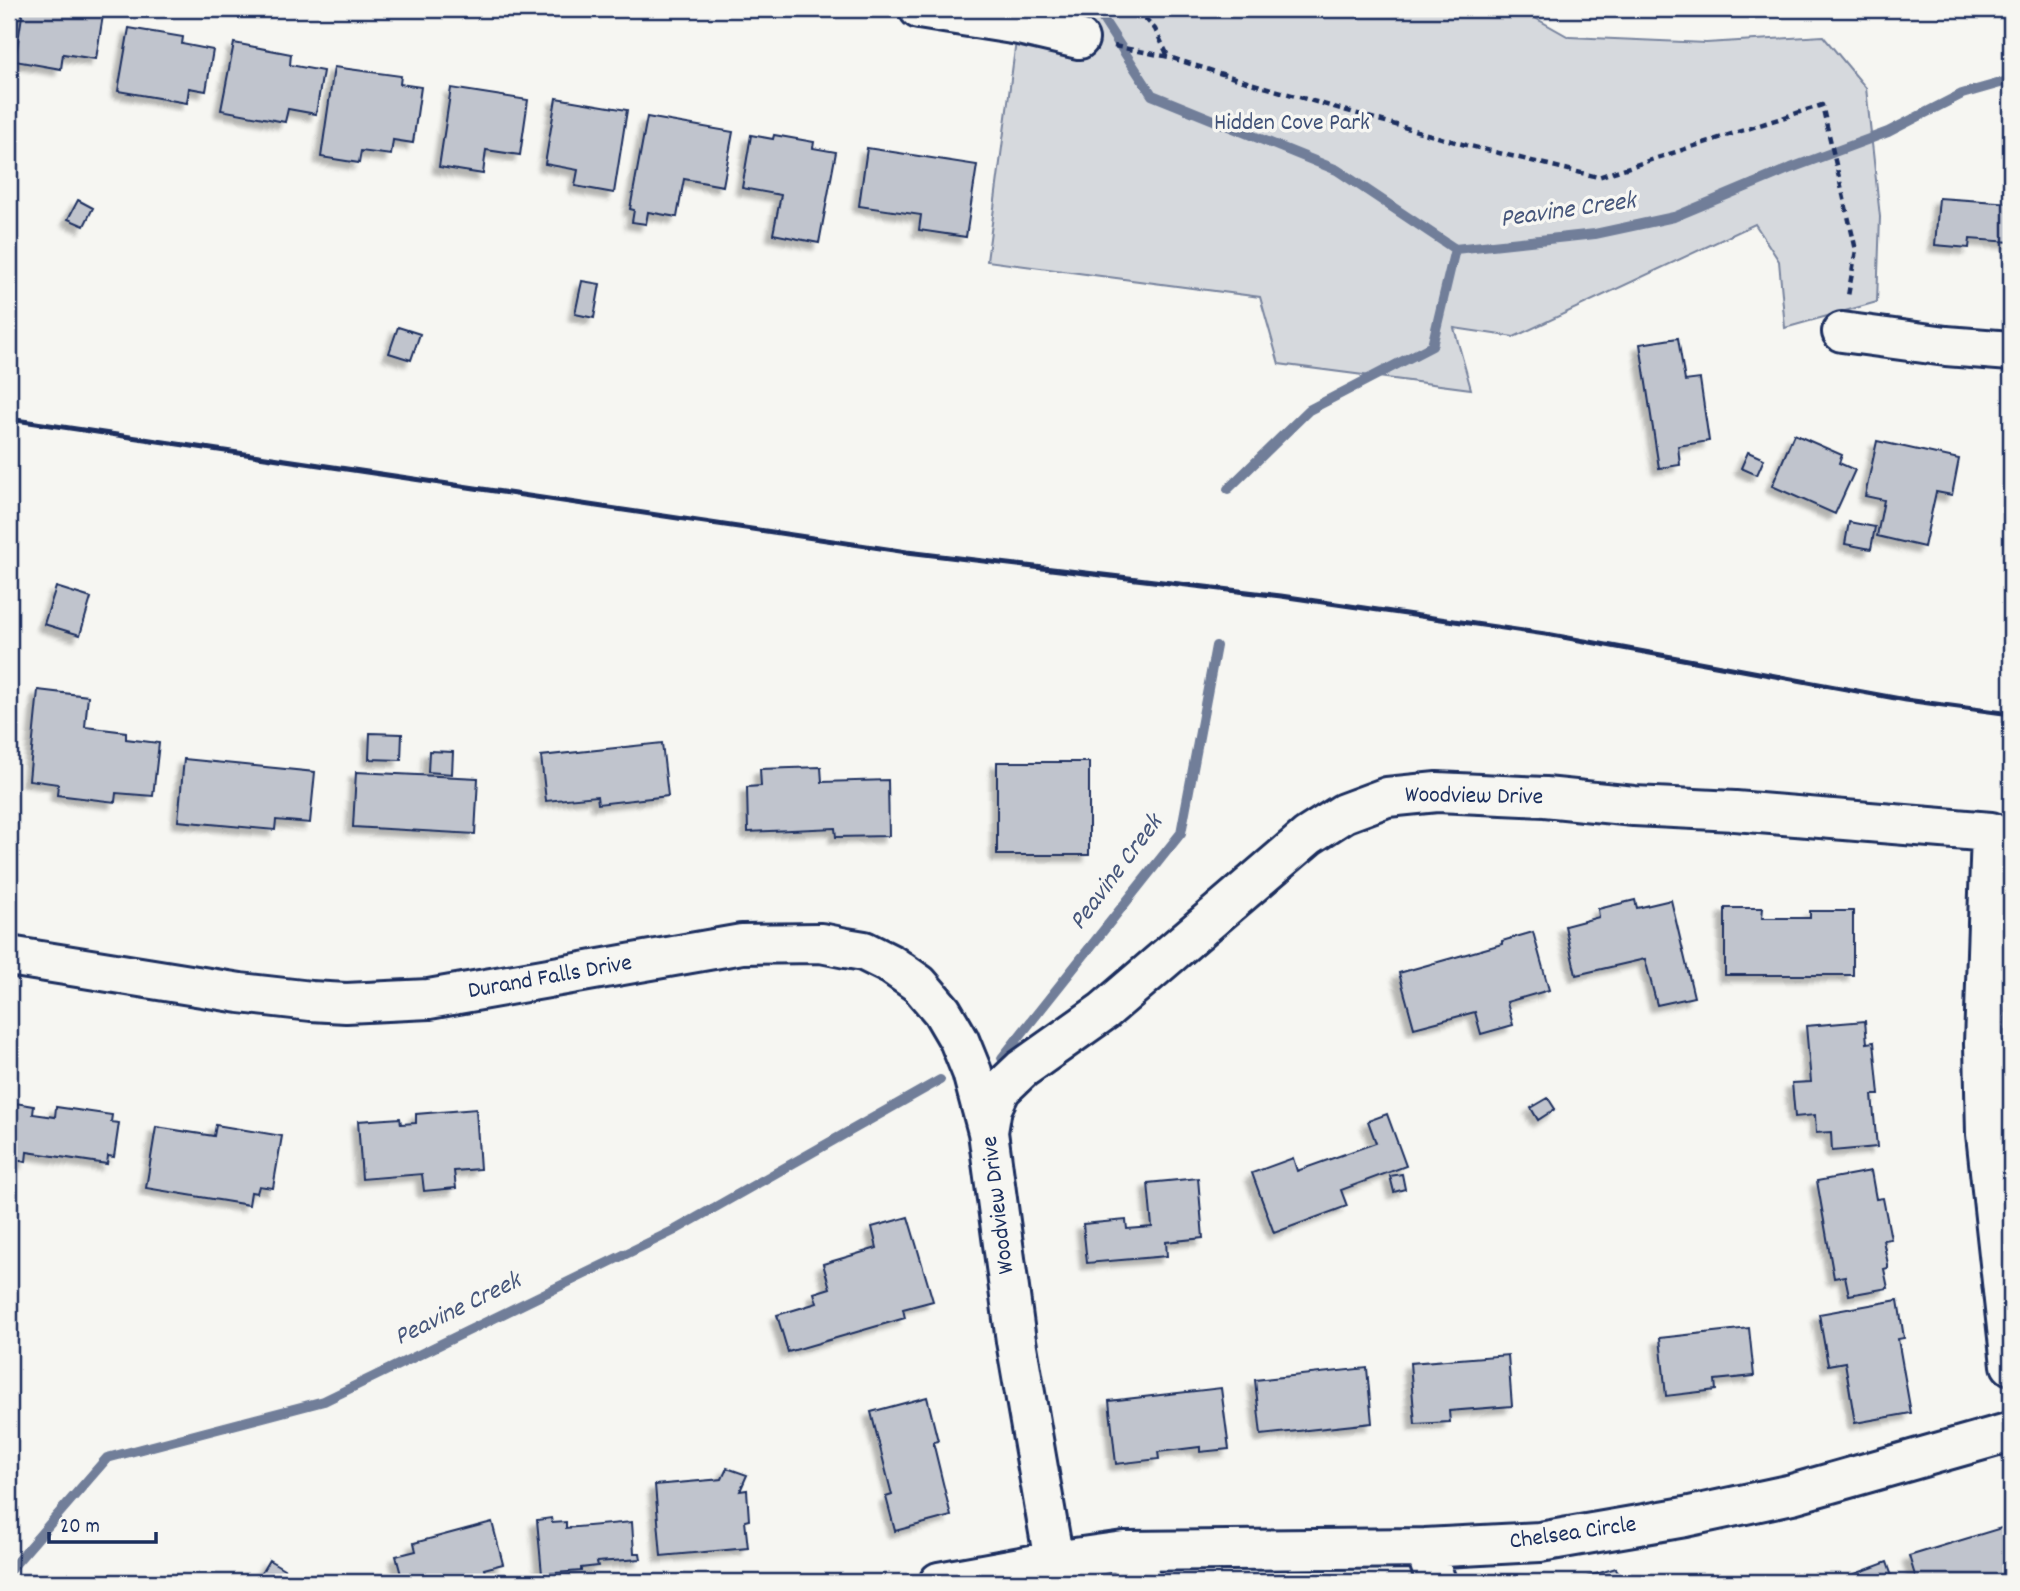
<svg xmlns="http://www.w3.org/2000/svg" width="2020" height="1591" font-family="Dekko,sans-serif">
	<style>
		.green { fill: #d6d9dd; stroke: #78849e; stroke-width: 2 }
		.lines { fill: none; stroke-linecap: round; stroke-linejoin: round }
		.stream { stroke: #717e99; stroke-width: 10 }
		.building { fill: #c0c4cd; stroke: #1b2f5e; stroke-width: 2; filter: url(#shadow) }
		.minor-casing { stroke: #1b2f5e; stroke-width: 44 }
		.path { stroke: #1b2f5e; stroke-width: 4.5; stroke-dasharray: 7 5; stroke-linecap: butt }
		.minor { stroke: #f6f6f2; stroke-width: 38 }
		.rail { stroke: #1b2f5e; stroke-width: 5 }
		.labels { text-anchor: middle; dominant-baseline: central; stroke-width: 7; stroke-linejoin: round; paint-order: stroke }
		.park-label { font-size: 24px; fill: #405177; stroke: #f6f6f2 }
		.street-label { font-size: 24px; fill: #1b2f5e; stroke: #f6f6f2 }
		.water-label { font-size: 26px; font-style: italic; fill: #46567b; stroke: #f6f6f2 }
	</style>
	<defs>
		<filter id="shadow"><feDropShadow dx="-6" dy="6" stdDeviation="2" flood-color="#0004"/></filter>
	</defs>
	<rect width="100%" height="100%" fill="#f6f6f2"/>
	<filter id="ink" filterUnits="userSpaceOnUse"><feTurbulence type="fractalNoise" baseFrequency=".0143" numOctaves="2"/><feDisplacementMap in="SourceGraphic" scale="14" xChannelSelector="R" yChannelSelector="G"/><feConvolveMatrix kernelMatrix="1 2 1 2 8 2 1 2 1" color-interpolation-filters="sRGB"/></filter>
	<g filter="url(#ink)">
		<path class="green" d="M 919,9 L 1519,9 L 1569,37 L 1706,43 L 1823,36 L 1866,88 L 1880,217 L 1877,302 L 1785,328 L 1779,261 L 1755,224 L 1514,337 L 1454,328 L 1471,389 L 1279,364 L 1260,297 L 987,261 L 1018,26 Z"/>
		<g class="lines">
			<path class="stream" d="M 1092,9 L 1099,13 L 1152,95 L 1337,170 L 1455,249
				M 1228,489 L 1309,410 L 1432,346 L 1455,249 L 1595,234 L 1674,217 L 1791,168 L 1888,132 L 1962,94 L 2011,80
				M 1002,1058 L 1181,833 L 1216,646
				M 9,1571 L 107,1458 L 324,1401 L 675,1230 L 940,1080"/>
		</g>
		<path class="building" d="M 23,9 L 104,9 L 96,59 L 63,54 L 61,69 L 15,61 Z
			M 129,28 L 183,37 L 182,44 L 213,50 L 206,91 L 189,88 L 187,103 L 118,91 Z
			M 234,43 L 291,54 L 290,65 L 323,71 L 316,114 L 288,109 L 285,122 L 221,110 Z
			M 334,67 L 401,76 L 400,84 L 421,87 L 413,143 L 393,140 L 391,155 L 361,151 L 359,163 L 321,157 Z
			M 451,88 L 528,100 L 520,155 L 486,150 L 483,174 L 439,167 Z
			M 556,98 L 627,110 L 614,193 L 575,186 L 578,170 L 545,164 Z
			M 647,117 L 733,132 L 723,186 L 684,179 L 677,217 L 648,212 L 646,224 L 632,222 L 634,210 L 630,209 Z
			M 751,135 L 773,139 L 774,135 L 814,142 L 813,148 L 836,152 L 819,243 L 773,234 L 781,195 L 742,188 Z
			M 867,148 L 977,165 L 966,237 L 919,230 L 921,215 L 859,206 Z
			M 1939,198 L 2011,203 L 2011,242 L 1970,239 L 1969,248 L 1935,245 Z
			M 78,200 L 93,208 L 84,226 L 68,219 Z
			M 582,281 L 600,284 L 594,318 L 575,314 Z
			M 398,327 L 420,334 L 411,360 L 389,353 Z
			M 1678,338 L 1685,381 L 1700,379 L 1709,441 L 1678,446 L 1680,465 L 1659,468 L 1640,344 Z
			M 1794,434 L 1842,455 L 1839,463 L 1855,470 L 1835,514 L 1772,486 Z
			M 1877,441 L 1959,459 L 1952,495 L 1936,492 L 1924,547 L 1877,536 L 1884,500 L 1865,496 Z
			M 1748,452 L 1764,459 L 1757,475 L 1741,468 Z
			M 1849,522 L 1875,527 L 1871,549 L 1845,544 Z
			M 56,587 L 91,598 L 80,635 L 44,624 Z
			M 38,690 L 88,696 L 85,727 L 126,732 L 126,739 L 159,743 L 153,796 L 116,793 L 115,802 L 57,795 L 58,784 L 29,780 Z
			M 370,733 L 402,734 L 401,760 L 369,759 Z
			M 662,743 L 668,796 L 598,804 L 597,796 L 546,801 L 541,756 Z
			M 429,751 L 453,752 L 452,774 L 428,772 Z
			M 184,759 L 315,772 L 310,823 L 276,820 L 275,830 L 178,821 Z
			M 997,762 L 1089,762 L 1089,855 L 997,855 Z
			M 821,767 L 822,782 L 888,780 L 889,836 L 836,837 L 835,828 L 748,832 L 747,787 L 761,786 L 760,769 Z
			M 356,772 L 478,778 L 475,834 L 353,827 Z
			M 1635,900 L 1637,908 L 1671,900 L 1694,997 L 1657,1005 L 1645,959 L 1576,975 L 1565,926 L 1599,917 L 1598,909 Z
			M 1725,908 L 1763,908 L 1762,918 L 1810,918 L 1810,911 L 1853,911 L 1853,975 L 1725,975 Z
			M 1533,932 L 1549,990 L 1507,1002 L 1513,1025 L 1481,1034 L 1475,1012 L 1414,1028 L 1399,973 L 1502,944 L 1502,941 Z
			M 1865,1021 L 1867,1043 L 1874,1042 L 1879,1095 L 1872,1095 L 1877,1147 L 1832,1151 L 1831,1132 L 1816,1133 L 1815,1115 L 1795,1117 L 1792,1083 L 1811,1082 L 1806,1026 Z
			M 1548,1098 L 1555,1109 L 1538,1120 L 1531,1108 Z
			M 9,1102 L 34,1106 L 33,1114 L 55,1117 L 56,1107 L 112,1115 L 111,1122 L 119,1123 L 114,1157 L 108,1156 L 107,1164 L 27,1152 L 26,1162 L 9,1159 Z
			M 476,1109 L 480,1169 L 454,1171 L 456,1188 L 424,1191 L 422,1174 L 362,1179 L 358,1121 L 400,1118 L 401,1124 L 416,1123 L 416,1114 Z
			M 1387,1114 L 1406,1166 L 1341,1190 L 1347,1206 L 1274,1233 L 1252,1173 L 1293,1158 L 1297,1171 L 1376,1143 L 1368,1121 Z
			M 216,1125 L 282,1136 L 273,1188 L 259,1186 L 257,1193 L 251,1192 L 249,1205 L 146,1188 L 156,1127 L 214,1136 Z
			M 1871,1171 L 1876,1199 L 1883,1198 L 1891,1239 L 1883,1240 L 1888,1264 L 1888,1268 L 1884,1269 L 1888,1288 L 1849,1295 L 1845,1276 L 1834,1278 L 1817,1181 Z
			M 1402,1174 L 1405,1189 L 1394,1192 L 1390,1176 Z
			M 1198,1178 L 1203,1238 L 1166,1242 L 1167,1256 L 1087,1263 L 1083,1224 L 1126,1220 L 1127,1229 L 1152,1227 L 1148,1183 Z
			M 908,1217 L 933,1301 L 903,1309 L 905,1318 L 788,1352 L 777,1315 L 817,1303 L 814,1293 L 830,1288 L 823,1264 L 877,1248 L 872,1227 Z
			M 1898,1300 L 1904,1338 L 1898,1339 L 1911,1413 L 1855,1423 L 1845,1362 L 1828,1365 L 1819,1314 Z
			M 1749,1328 L 1754,1376 L 1715,1380 L 1716,1390 L 1666,1396 L 1660,1338 Z
			M 1508,1355 L 1512,1406 L 1449,1411 L 1450,1422 L 1415,1424 L 1410,1363 Z
			M 1367,1368 L 1372,1423 L 1261,1435 L 1255,1380 Z
			M 1221,1388 L 1229,1449 L 1200,1452 L 1200,1447 L 1158,1452 L 1159,1459 L 1116,1464 L 1109,1401 Z
			M 927,1397 L 938,1441 L 933,1442 L 951,1516 L 895,1531 L 886,1497 L 892,1495 L 871,1412 Z
			M 727,1468 L 747,1475 L 740,1491 L 747,1490 L 749,1520 L 745,1521 L 748,1548 L 661,1556 L 655,1485 L 722,1479 Z
			M 551,1518 L 552,1523 L 566,1522 L 566,1528 L 632,1522 L 634,1553 L 640,1553 L 641,1559 L 597,1562 L 598,1566 L 581,1568 L 581,1571 L 542,1574 L 537,1520 Z
			M 492,1522 L 503,1564 L 484,1569 L 488,1582 L 472,1582 L 471,1580 L 462,1582 L 403,1582 L 396,1556 L 416,1551 L 414,1543 Z
			M 2011,1525 L 2011,1567 L 2005,1569 L 2009,1582 L 1917,1582 L 1909,1556 Z
			M 269,1560 L 294,1575 L 290,1582 L 256,1582 Z
			M 1887,1562 L 1894,1582 L 1818,1582 L 1834,1577 L 1836,1581 Z
			M 1616,1568 L 1620,1582 L 1573,1582 L 1573,1581 Z"/>
		<g class="lines">
			<defs>
				<path id="minor" d="M 919,9 L 1019,25 L 1079,39
					M 1842,332 L 1946,346 L 2011,351
					M 9,956 L 240,993 L 311,1001 L 346,1003 L 429,999 L 742,944 L 821,943 L 846,948 L 864,951 L 892,965 L 919,984 L 942,1011 L 959,1040 L 972,1072 L 988,1132
					M 1425,1548 L 1436,1582
					M 1124,1551 L 1142,1582
					M 1054,1561 L 1016,1341 L 988,1132 L 992,1108 L 1001,1089 L 1022,1069 L 1104,1011 L 1308,836 L 1344,813 L 1387,797 L 1437,792 L 1545,797 L 1634,806 L 1735,811 L 1991,832 L 1984,1044 L 1986,1134 L 2011,1365
					M 939,1582 L 1054,1561 L 1124,1551 L 1425,1548 L 1540,1542 L 1685,1517 L 1792,1494 L 2011,1432"/>
			</defs>
			<use href="#minor" class="minor-casing"/>
			<path class="path" d="M 1137,9 L 1155,29 L 1168,56
				M 1114,46 L 1169,57 L 1247,82 L 1462,144 L 1598,177 L 1822,105 L 1856,250 L 1848,296"/>
			<use href="#minor" class="minor"/>
			<path class="rail" d="M 9,419 L 907,552 L 1281,596 L 1552,635 L 1906,700 L 2011,714"/>
		</g>
	</g>
	<g class="labels">
		<g class="park-label">
			<text x="1292" y="124">Hidden Cove Park</text>
		</g>
		<g class="street-label">
			<text transform="translate(1474 797) rotate(1)">Woodview Drive</text>
			<text transform="translate(550 978) rotate(-10)">Durand Falls Drive</text>
			<text transform="translate(999 1205) rotate(-97)">Woodview Drive</text>
			<text transform="translate(1573 1534) rotate(-8)">Chelsea Circle</text>
		</g>
		<g class="water-label">
			<text transform="translate(1568 211) rotate(-8)">Peavine Creek</text>
			<text transform="translate(1117 873) rotate(-53)">Peavine Creek</text>
			<text transform="translate(458 1310) rotate(-26)">Peavine Creek</text>
		</g>
	</g>
	<rect width="2020" height="1591" fill="none" stroke="#f6f6f2" stroke-width="35"/>
	<rect x="18" y="18" width="1985" height="1556" fill="none" stroke="#1b2f5e" stroke-width="2.5" filter="url(#ink)"/>
	<path d="M49 1532v10h107v-10" fill="none" stroke="#1b2f5e" stroke-width="3.5"/>
	<text x="60" y="1532" font-size="21" fill="#1b2f5e" stroke="#f6f6f2" stroke-width="5" paint-order="stroke">20 m</text>
</svg>
